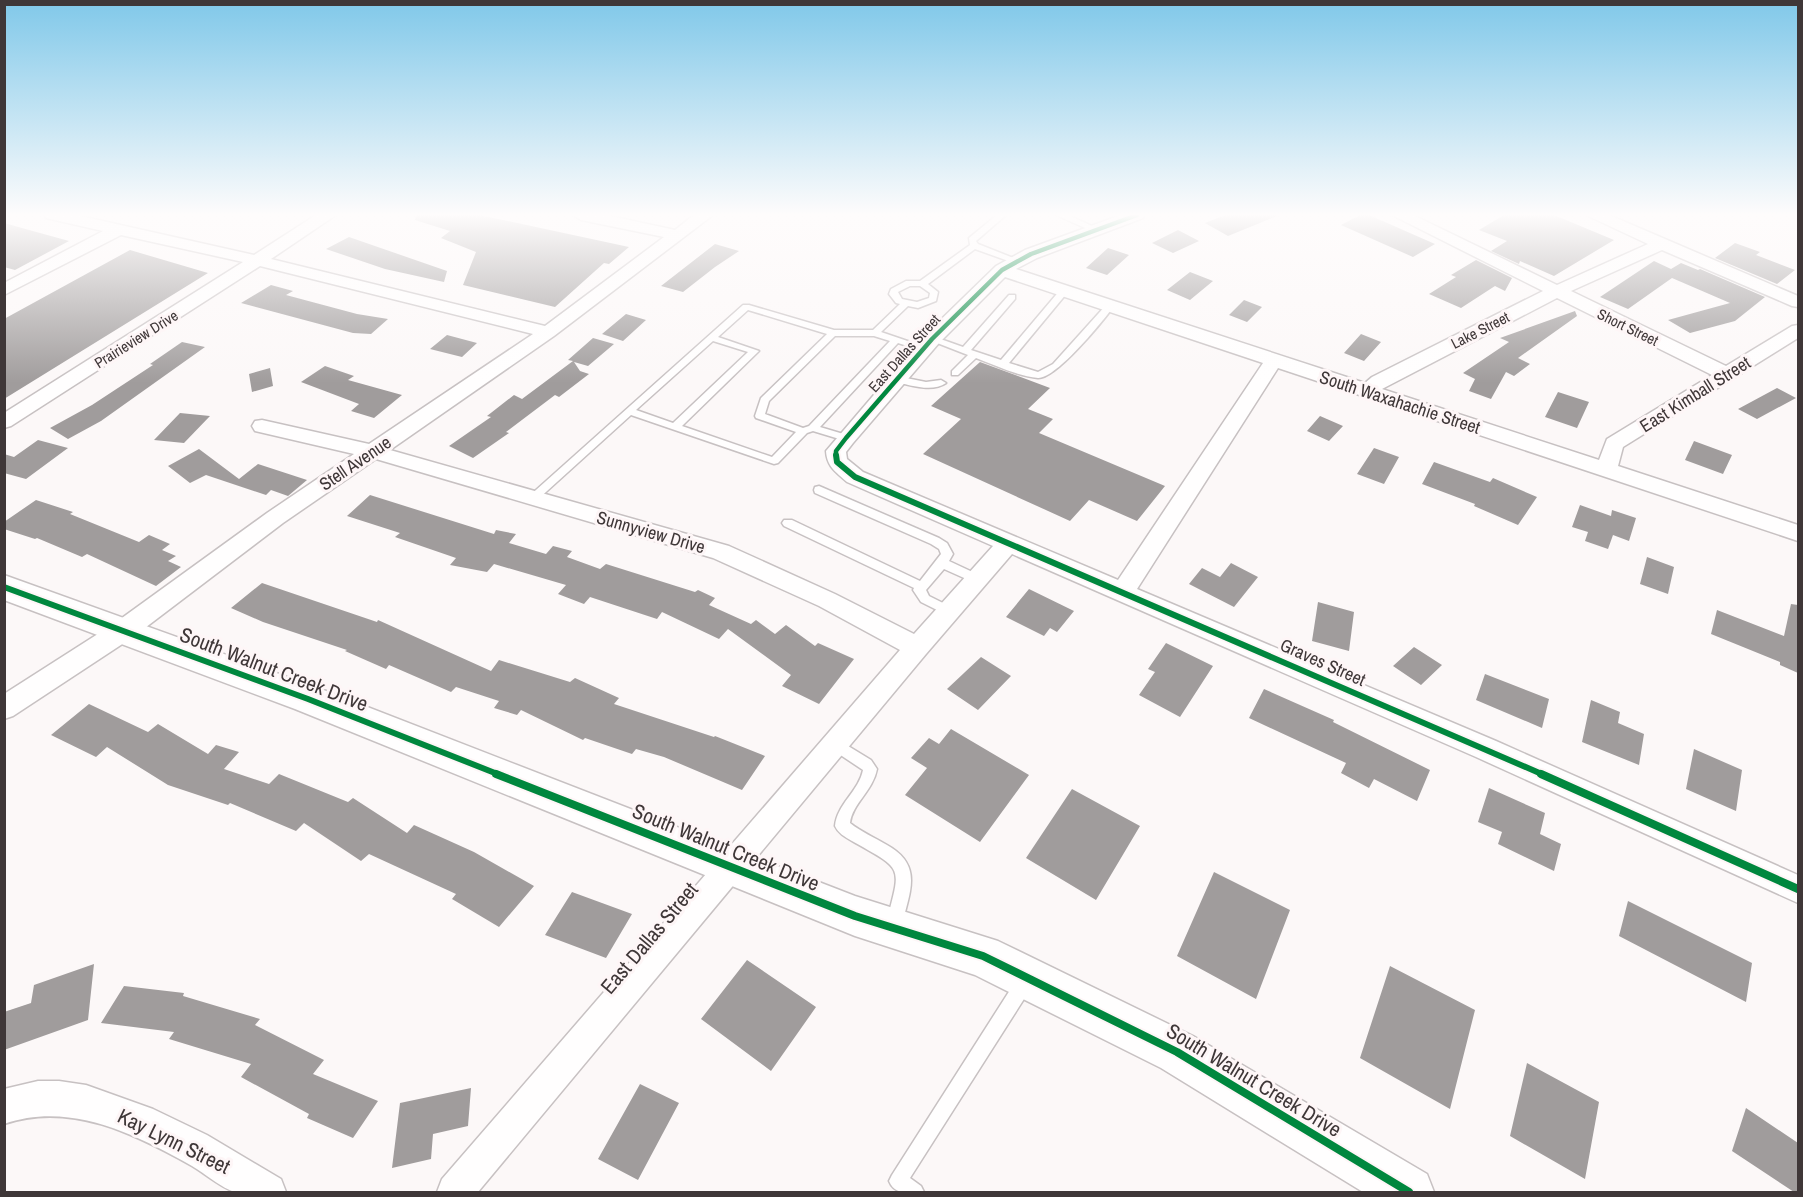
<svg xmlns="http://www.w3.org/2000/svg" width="1803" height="1197" font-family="'Archivo Narrow',sans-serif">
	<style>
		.building { fill: #a09c9c }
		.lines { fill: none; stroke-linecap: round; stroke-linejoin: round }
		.lane-casing { stroke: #c7c1c2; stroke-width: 3 }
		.street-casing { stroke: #c7c1c2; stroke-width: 3 }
		.secondary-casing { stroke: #c7c1c2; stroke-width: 3 }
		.lane { fill: #fffefe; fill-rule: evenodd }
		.street { fill: #fffefe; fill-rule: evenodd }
		.secondary { fill: #fffefe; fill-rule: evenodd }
		.cycleway-far2-casing { stroke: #fef6f7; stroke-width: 8 }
		.cycleway-far1-casing { stroke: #fef6f7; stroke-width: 10 }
		.cycleway-casing { stroke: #fef6f7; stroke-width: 12 }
		.cycleway-far2 { stroke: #00873e; stroke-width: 4.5 }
		.cycleway-far1 { stroke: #00873e; stroke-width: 6 }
		.cycleway { stroke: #00873e; stroke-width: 8 }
		.labels { text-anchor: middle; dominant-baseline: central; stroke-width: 6; stroke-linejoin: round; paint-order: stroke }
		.far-street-label { font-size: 15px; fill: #3f3738; stroke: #fef6f7 }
		.street-label { font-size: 18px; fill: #3f3738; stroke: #fef6f7 }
		.near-street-label { font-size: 21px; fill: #3f3738; stroke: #fef6f7 }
	</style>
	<rect width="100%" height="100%" fill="#fcf8f8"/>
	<path class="building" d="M 416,215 L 480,215 L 629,247 L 609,264 L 604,263 L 555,307 L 463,285 L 476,252 L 441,238 L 450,231 L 415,220 Z
		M 1225,215 L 1277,215 L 1277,216 L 1228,236 L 1205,223 Z
		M 1360,215 L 1369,215 L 1435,244 L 1413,257 L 1341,225 Z
		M 1504,215 L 1554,215 L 1614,240 L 1554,276 L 1520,261 L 1519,264 L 1491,251 L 1507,241 L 1479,230 Z
		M 4,223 L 69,241 L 15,270 L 4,267 Z
		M 1178,230 L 1199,241 L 1173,253 L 1152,243 Z
		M 349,237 L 447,271 L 444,282 L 385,269 L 326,249 Z
		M 1735,243 L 1760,252 L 1756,255 L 1795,270 L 1777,284 L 1715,258 Z
		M 715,244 L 739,251 L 715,267 L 683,292 L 661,286 Z
		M 1108,248 L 1129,255 L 1107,275 L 1086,268 Z
		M 130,250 L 208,273 L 4,399 L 4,319 Z
		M 1476,260 L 1512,278 L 1505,291 L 1495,286 L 1461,308 L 1429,294 L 1456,277 L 1451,275 Z
		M 1654,261 L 1671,269 L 1681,263 L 1698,270 L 1700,269 L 1765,297 L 1735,321 L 1690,333 L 1668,320 L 1730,303 L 1672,278 L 1628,309 L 1600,297 Z
		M 1190,272 L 1213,281 L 1190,300 L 1167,290 Z
		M 271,285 L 293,291 L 286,295 L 357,314 L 388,319 L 371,334 L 353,333 L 241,303 Z
		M 1244,300 L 1262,307 L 1247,322 L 1229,315 Z
		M 1575,311 L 1577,316 L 1518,358 L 1530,364 L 1514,376 L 1506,372 L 1491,399 L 1469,391 L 1475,379 L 1463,373 L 1509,342 L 1500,338 Z
		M 626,314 L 646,320 L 623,341 L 602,334 Z
		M 1361,334 L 1381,342 L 1364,361 L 1344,353 Z
		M 447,335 L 477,343 L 462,357 L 430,349 Z
		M 593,338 L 614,344 L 588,366 L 574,362 L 580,371 L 589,374 L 559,397 L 555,395 L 506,432 L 509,433 L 473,458 L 449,446 L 491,417 L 487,416 L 514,395 L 522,399 L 573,361 L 568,360 Z
		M 182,342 L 205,347 L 101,421 L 68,439 L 50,428 L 92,405 L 153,365 L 150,364 Z
		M 980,362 L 1050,388 L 1028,409 L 1053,419 L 1039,433 L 1165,486 L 1137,521 L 1089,500 L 1070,521 L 923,454 L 961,419 L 931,406 Z
		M 325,366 L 354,376 L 348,380 L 402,395 L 374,418 L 351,411 L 359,404 L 301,382 Z
		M 270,368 L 273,386 L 252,392 L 249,374 Z
		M 1777,388 L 1796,398 L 1757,419 L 1738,409 Z
		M 1558,392 L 1589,402 L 1577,428 L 1545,417 Z
		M 180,413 L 210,416 L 184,443 L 154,440 Z
		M 1320,416 L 1343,426 L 1329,441 L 1307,431 Z
		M 38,440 L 68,448 L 26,479 L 4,473 L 4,454 L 14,457 Z
		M 1694,441 L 1732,455 L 1723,474 L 1685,460 Z
		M 1374,448 L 1399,457 L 1384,484 L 1357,474 Z
		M 199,449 L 239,479 L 258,464 L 307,480 L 288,496 L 271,490 L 266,495 L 206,475 L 190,483 L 168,466 Z
		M 1434,462 L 1490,482 L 1493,478 L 1537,497 L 1518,525 L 1474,506 L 1475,504 L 1422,484 Z
		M 370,495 L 494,534 L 496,530 L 516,534 L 509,543 L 546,554 L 553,546 L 572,551 L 567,557 L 600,569 L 606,564 L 695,592 L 698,590 L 715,598 L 709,605 L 751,624 L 756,620 L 775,634 L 786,625 L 815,646 L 818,643 L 854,659 L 819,704 L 782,686 L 791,675 L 728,629 L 719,639 L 662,612 L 657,619 L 590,597 L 584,604 L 558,594 L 566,585 L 494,564 L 487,572 L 450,565 L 456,558 L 395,537 L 400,533 L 347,516 Z
		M 36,500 L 73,512 L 70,514 L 139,542 L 149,535 L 170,544 L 162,550 L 176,556 L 168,561 L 181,567 L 156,586 L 87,554 L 82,557 L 37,538 L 35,539 L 4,529 L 4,522 Z
		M 1580,505 L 1611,516 L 1612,510 L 1636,518 L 1629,541 L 1613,535 L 1608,549 L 1585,541 L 1588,532 L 1572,527 Z
		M 1647,557 L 1674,567 L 1668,594 L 1640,584 Z
		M 1231,563 L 1258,577 L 1234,607 L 1189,584 L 1202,568 L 1220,577 Z
		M 262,583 L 377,622 L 378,620 L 491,671 L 499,660 L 570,682 L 575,678 L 619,698 L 614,704 L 714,737 L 715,736 L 765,756 L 742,790 L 664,757 L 636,749 L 632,754 L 585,738 L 583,740 L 521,710 L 517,715 L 494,708 L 499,701 L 456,687 L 451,692 L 389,665 L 386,669 L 345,651 L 347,650 L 263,622 L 231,608 Z
		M 1029,589 L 1074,611 L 1057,632 L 1050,628 L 1044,636 L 1006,617 Z
		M 1318,602 L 1354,612 L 1349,651 L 1312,641 Z
		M 1791,604 L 1798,605 L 1798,673 L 1780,665 L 1780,662 L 1711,634 L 1717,610 L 1784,636 Z
		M 1166,643 L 1213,666 L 1180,717 L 1139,695 L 1155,672 L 1148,669 Z
		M 1414,647 L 1442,665 L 1421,685 L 1393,666 Z
		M 981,657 L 1011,676 L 978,710 L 947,689 Z
		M 1485,674 L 1549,699 L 1542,728 L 1476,700 Z
		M 1264,689 L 1334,720 L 1333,722 L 1430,770 L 1417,801 L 1374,779 L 1369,788 L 1341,773 L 1346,763 L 1249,718 Z
		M 1591,700 L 1620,712 L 1618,723 L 1644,734 L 1639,765 L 1582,742 Z
		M 89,704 L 148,732 L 158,724 L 208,754 L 216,745 L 239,752 L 224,769 L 269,784 L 279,774 L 348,802 L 353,798 L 407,833 L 414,825 L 474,852 L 534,886 L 499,927 L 452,899 L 456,894 L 369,854 L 361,861 L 304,823 L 296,831 L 230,803 L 228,805 L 168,785 L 107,747 L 96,757 L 51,735 Z
		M 951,729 L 1029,775 L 980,842 L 905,795 L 927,768 L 911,758 L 929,738 L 939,744 Z
		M 1694,749 L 1742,770 L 1736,811 L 1686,789 Z
		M 1489,788 L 1545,813 L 1540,834 L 1561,844 L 1554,871 L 1498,844 L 1502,832 L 1478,822 Z
		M 1072,789 L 1140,826 L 1096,900 L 1026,858 Z
		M 1214,872 L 1290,910 L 1256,999 L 1177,956 Z
		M 572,892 L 632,914 L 606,958 L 545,935 Z
		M 1628,901 L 1752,963 L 1746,1002 L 1619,936 Z
		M 747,960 L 816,1007 L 771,1071 L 701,1019 Z
		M 94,964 L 88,1020 L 4,1050 L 4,1012 L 31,1003 L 34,985 Z
		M 1390,966 L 1475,1010 L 1450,1109 L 1360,1058 Z
		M 124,986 L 184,993 L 183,996 L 260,1019 L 255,1025 L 324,1060 L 313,1074 L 378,1101 L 353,1138 L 307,1118 L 309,1114 L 241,1077 L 251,1064 L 169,1039 L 174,1032 L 101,1023 Z
		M 1527,1063 L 1599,1102 L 1585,1179 L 1510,1136 Z
		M 640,1084 L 679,1103 L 638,1180 L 598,1159 Z
		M 471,1088 L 468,1126 L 433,1134 L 431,1159 L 392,1168 L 400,1103 Z
		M 1746,1108 L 1798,1143 L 1798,1192 L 1794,1192 L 1732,1151 Z"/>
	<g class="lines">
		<defs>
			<path id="lane" d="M 997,215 L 1006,215 L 976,241 L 978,244 L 1021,261 L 1014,263 L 975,249 L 928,284 L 938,292 L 936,301 L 918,308 L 908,306 L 881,332 L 928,348 L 923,351 L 898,343 L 820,427 L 850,436 L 851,438 L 850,440 L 846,441 L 813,431 L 807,433 L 778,463 L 774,464 L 631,415 L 536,501 L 532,502 L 527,498 L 743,305 L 749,305 L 834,330 L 873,330 L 900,304 L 896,303 L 889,294 L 891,289 L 906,281 L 920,281 L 970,245 L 969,238 ZM 910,286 L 920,286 L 930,293 L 929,298 L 917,302 L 902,299 L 898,292 ZM 748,310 L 827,334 L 761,398 L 755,416 L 756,418 L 796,432 L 772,457 L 682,426 L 759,351 L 718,337 ZM 835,336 L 874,336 L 890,341 L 809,426 L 803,428 L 765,414 L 769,401 ZM 713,341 L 748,352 L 673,423 L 636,410 Z
				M 1056,215 L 1068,215 L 1101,230 L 1094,232 Z
				M 1064,288 L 1067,289 L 1067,293 L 1009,363 L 1038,372 L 1053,364 L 1107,304 L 1113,304 L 1114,306 C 1103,321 1056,379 1038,378 C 1017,376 995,365 976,358 L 958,375 L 952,375 L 952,371 L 968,355 L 927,339 L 932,336 L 963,347 L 1009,295 L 1015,295 L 1015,299 L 971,350 L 1001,360 L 1061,289 Z
				M 896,376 L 926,382 L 941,380 L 946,383 C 932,393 909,385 893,381 L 891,379 Z
				M 819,486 L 939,538 L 947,543 L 953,554 L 949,561 L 981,576 L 983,579 L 981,582 L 973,582 L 944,569 L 926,590 L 929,596 L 953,608 L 955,611 L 953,614 L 949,616 L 921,602 L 913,590 L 914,588 L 784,526 L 782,523 L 784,520 L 792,520 L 920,581 L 941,554 L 939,549 L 931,544 L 815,493 L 814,490 L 815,487 Z
				M 835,738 L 871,760 L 877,769 C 873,791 852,804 850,823 C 861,832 874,837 887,845 C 923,865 910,891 902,924 L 899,929 L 894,931 L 889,929 L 886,924 C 901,865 905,871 852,841 C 845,837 838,833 835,826 C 837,804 859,791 863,770 L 830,748 L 828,744 L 830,740 Z
				M 1025,974 L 1031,976 L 1033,982 L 1031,988 L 910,1178 L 921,1186 L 924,1192 C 910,1192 895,1196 889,1181 L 892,1175 L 1019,976 Z"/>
			<path id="street" d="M 44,215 L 76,215 L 254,255 L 316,215 L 336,215 L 271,259 L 545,326 L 664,237 L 581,220 L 573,215 L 606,215 L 675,230 L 694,215 L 713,215 L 554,336 L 390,450 L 729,546 L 835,594 L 914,634 L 993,546 L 847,482 C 836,472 827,467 826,451 L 925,335 L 996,266 L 1025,250 L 1121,215 L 1145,215 L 1143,218 L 1037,258 L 1016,269 L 1365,383 L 1372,377 L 1543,291 L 1392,215 L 1413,215 L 1557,285 L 1648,244 L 1586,215 L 1609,215 L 1798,296 L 1798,307 L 1792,306 L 1662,250 L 1571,291 L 1726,366 L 1792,326 L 1798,325 L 1798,338 L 1623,447 L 1618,466 L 1798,525 L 1798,541 L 1278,368 L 1137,589 L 1496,741 L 1798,875 L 1798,903 L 1476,757 L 1012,554 L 926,654 L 478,1192 L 437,1192 L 442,1179 L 900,650 L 819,606 L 713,558 L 376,459 L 283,523 L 133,637 L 13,716 L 4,719 L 4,694 L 115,623 L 267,513 L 354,454 L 255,431 L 252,426 L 255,421 L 262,420 L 369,444 L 533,334 L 260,266 L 11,426 L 4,428 L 4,413 L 243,262 L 121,235 L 4,295 L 4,283 L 103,231 L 46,218 ZM 1005,277 L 1263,363 L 1118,580 L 863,472 L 847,459 L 846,452 L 853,443 L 939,343 ZM 1557,298 L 1712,375 L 1607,439 L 1599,460 L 1382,389 Z
				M 38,1081 L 59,1081 L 86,1085 L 153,1109 L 207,1135 L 281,1179 L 286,1192 C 273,1192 248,1196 235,1192 C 223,1189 204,1173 192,1166 C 135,1134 70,1101 4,1124 L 4,1089 Z"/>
			<path id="secondary" d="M 4,575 L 321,689 L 855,896 L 998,941 L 1193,1036 L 1427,1174 L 1434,1192 L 1363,1192 L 1161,1068 L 975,975 L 855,936 L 295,709 L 4,600 Z"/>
		</defs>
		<use href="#lane" class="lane-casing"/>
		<use href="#street" class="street-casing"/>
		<use href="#secondary" class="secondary-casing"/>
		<use href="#lane" class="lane"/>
		<use href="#street" class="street"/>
		<use href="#secondary" class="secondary"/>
		<defs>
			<path id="cycleway-far2" d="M 836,456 L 836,451 L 846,438 L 932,339 L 1002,270 L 1031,254 L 1137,215"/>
			<path id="cycleway-far1" d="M 836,455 L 837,462 L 855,477 L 1544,775
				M 4,587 L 308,699 L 500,775"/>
			<path id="cycleway" d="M 496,774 L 855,916 L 983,956 L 1177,1052 L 1409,1192
				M 1541,774 L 1798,889"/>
		</defs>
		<use href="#cycleway-far2" class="cycleway-far2-casing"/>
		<use href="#cycleway-far1" class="cycleway-far1-casing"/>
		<use href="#cycleway" class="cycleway-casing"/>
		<use href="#cycleway-far2" class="cycleway-far2"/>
		<use href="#cycleway-far1" class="cycleway-far1"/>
		<use href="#cycleway" class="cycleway"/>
	</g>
	<linearGradient id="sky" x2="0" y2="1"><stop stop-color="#80c8e9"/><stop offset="0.56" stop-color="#fefcfc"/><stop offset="1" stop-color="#fefcfc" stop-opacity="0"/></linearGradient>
	<rect width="1803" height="383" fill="url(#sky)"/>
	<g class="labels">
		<g class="far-street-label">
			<text transform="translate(1628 327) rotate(26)">Short Street</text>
			<text transform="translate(1480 330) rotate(-27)">Lake Street</text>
			<text transform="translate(136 339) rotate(-32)">Prairieview Drive</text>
			<text transform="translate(904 353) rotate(-48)">East Dallas Street</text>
		</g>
		<g class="street-label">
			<text transform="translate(1695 394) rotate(-32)">East Kimball Street</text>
			<text transform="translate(1400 402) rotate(18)">South Waxahachie Street</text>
			<text transform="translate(355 463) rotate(-34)">Stell Avenue</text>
			<text transform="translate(651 532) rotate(16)">Sunnyview Drive</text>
			<text transform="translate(1323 662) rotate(24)">Graves Street</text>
		</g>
		<g class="near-street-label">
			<text transform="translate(274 669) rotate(21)">South Walnut Creek Drive</text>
			<text transform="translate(726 847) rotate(22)">South Walnut Creek Drive</text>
			<text transform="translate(649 938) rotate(-50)">East Dallas Street</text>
			<text transform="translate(1254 1080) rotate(31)">South Walnut Creek Drive</text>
			<text transform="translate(174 1141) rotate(26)">Kay Lynn Street</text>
		</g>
	</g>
	<rect width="1803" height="1197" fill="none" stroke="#3f3738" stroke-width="12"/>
</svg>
